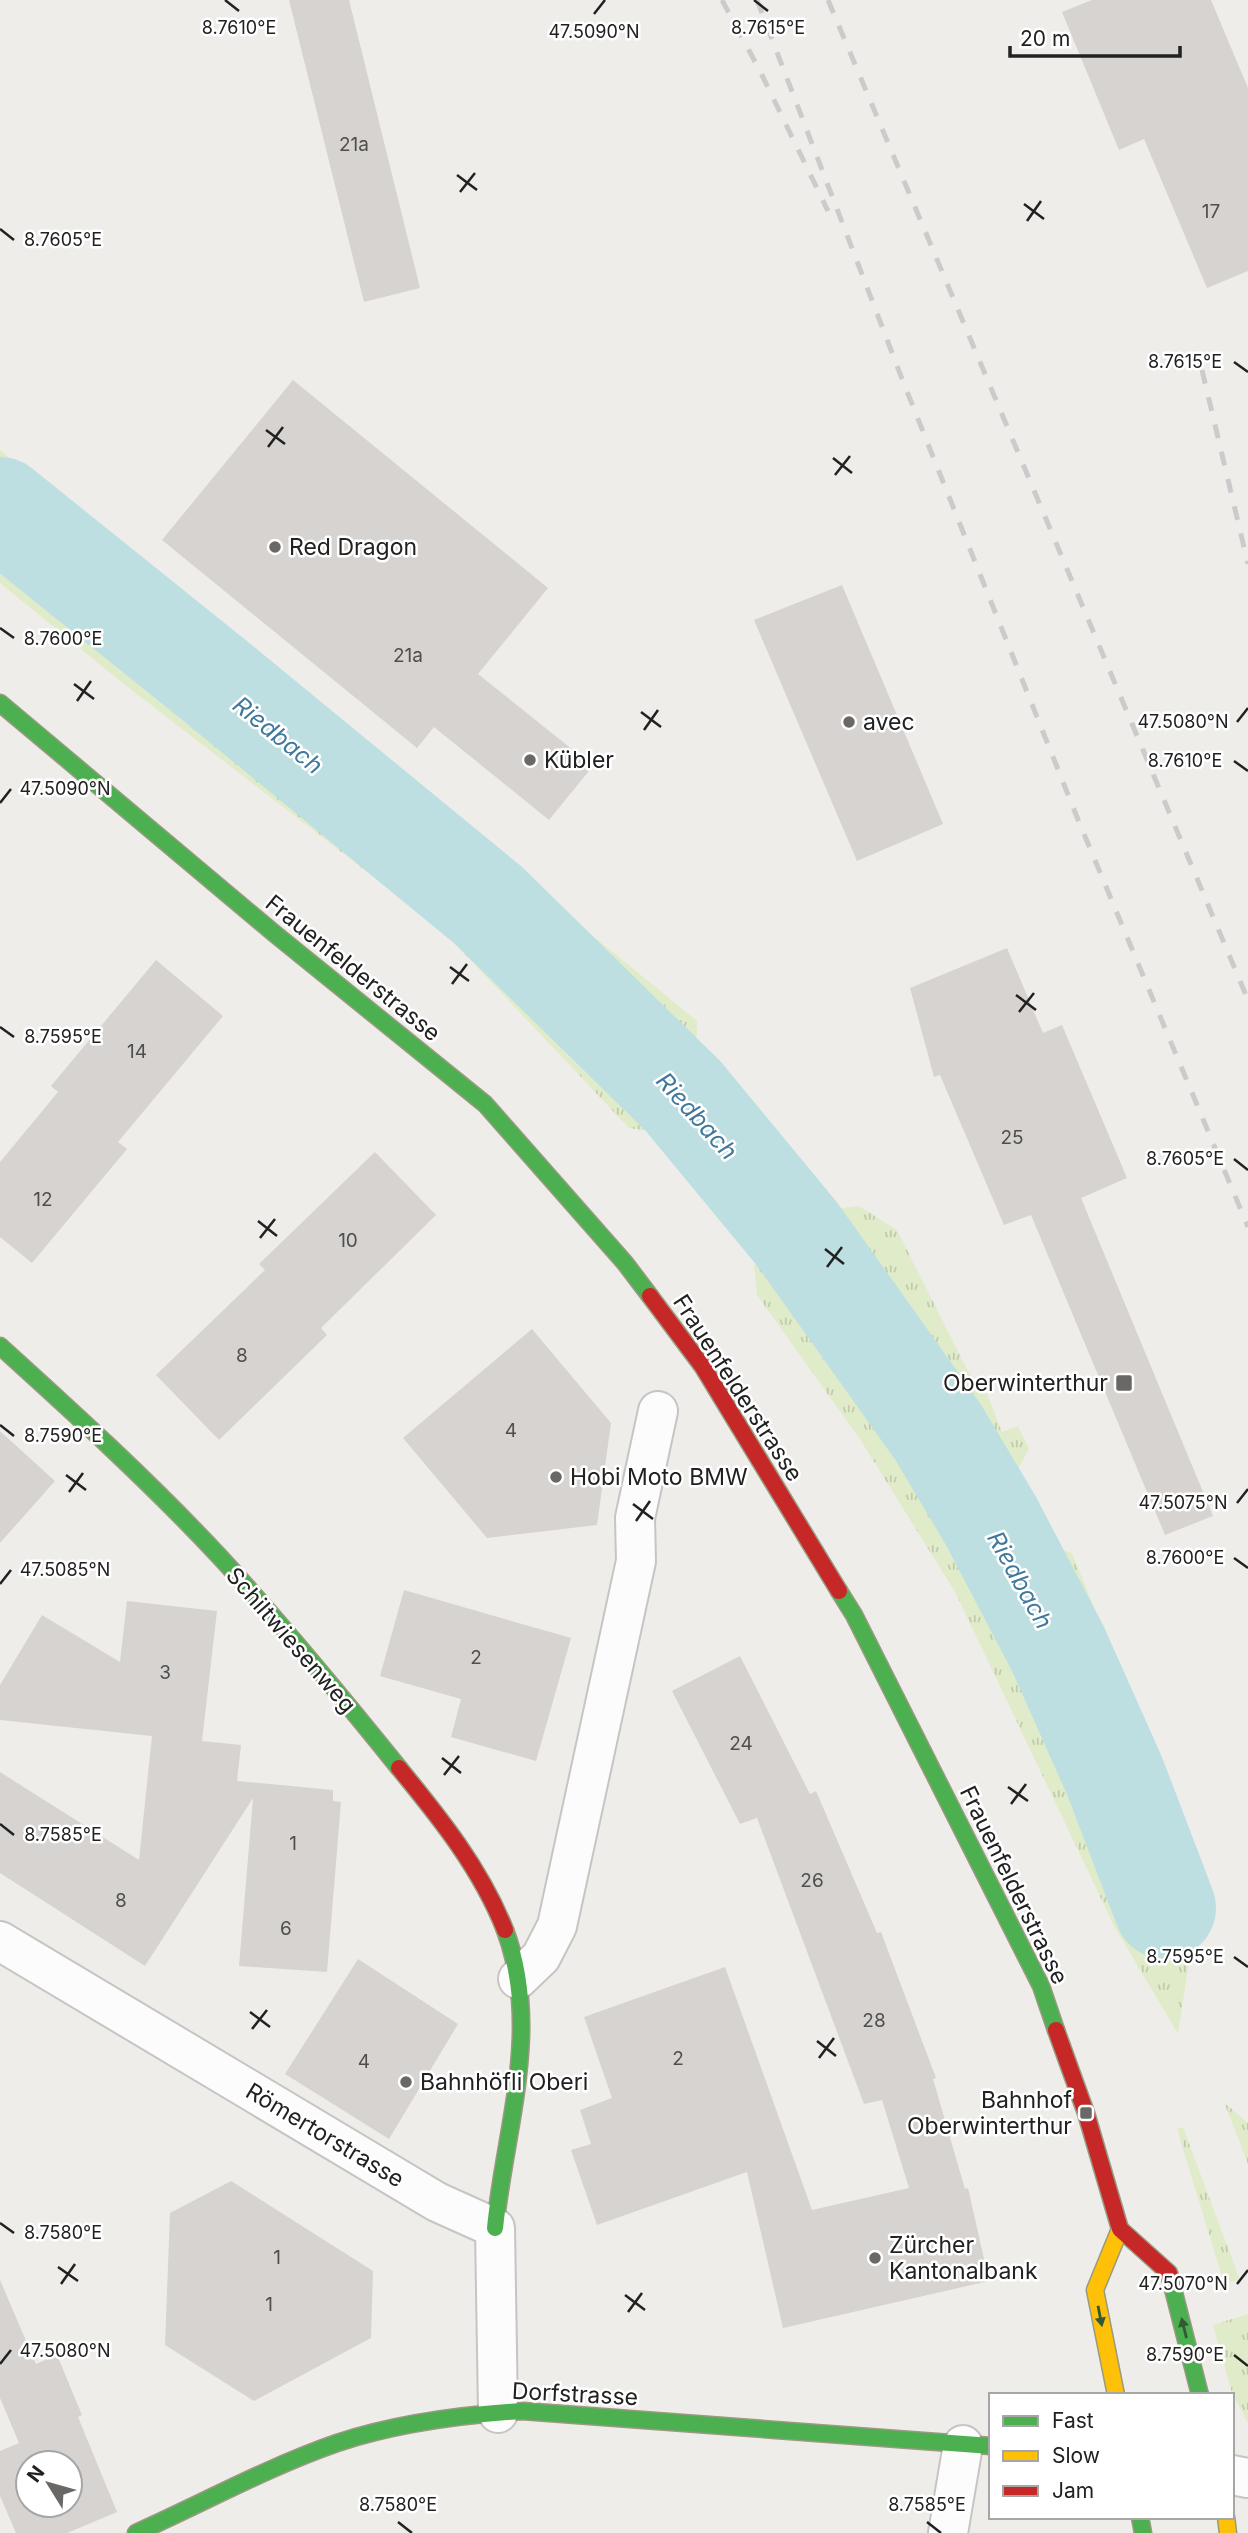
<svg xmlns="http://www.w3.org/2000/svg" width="1248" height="2533" font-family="Inter,sans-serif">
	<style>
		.grass { fill: url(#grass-tufts) }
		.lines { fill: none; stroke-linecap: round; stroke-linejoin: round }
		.river { stroke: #bddfe2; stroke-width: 102 }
		.building { fill: #d6d3d1; fill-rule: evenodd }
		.street-casing { stroke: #c6c5c4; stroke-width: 42 }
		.fast-casing { stroke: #9a9981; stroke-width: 19 }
		.slow-casing { stroke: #9a9981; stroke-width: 19 }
		.jam-casing { stroke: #9a9981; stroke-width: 19 }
		.street { stroke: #fdfcfc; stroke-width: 38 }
		.fast { stroke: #4caf50; stroke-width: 16 }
		.slow { stroke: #ffc107; stroke-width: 16 }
		.jam { stroke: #c62828; stroke-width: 16 }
		.rail { stroke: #cbcbcb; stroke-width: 5; stroke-dasharray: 14 14; stroke-linecap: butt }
		.oneway { fill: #325a34 }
		.ticks { fill: none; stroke: #212121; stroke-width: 2.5 }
		.poi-dot { fill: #696867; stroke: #fff; stroke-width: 2.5 }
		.labels { text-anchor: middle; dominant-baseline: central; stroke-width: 5; stroke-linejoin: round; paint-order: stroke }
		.number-label { font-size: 19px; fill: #4e4e4d }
		.poi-label { font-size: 23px; fill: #212121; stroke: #fff; text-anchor: start }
		.street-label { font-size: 23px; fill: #212121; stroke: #fff }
		.water-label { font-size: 24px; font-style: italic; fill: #42799b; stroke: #fff }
		.ticks-label { font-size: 18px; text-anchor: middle; fill: #212121; stroke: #fff; stroke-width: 5; stroke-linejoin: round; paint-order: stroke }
	</style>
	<defs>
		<pattern id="grass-tufts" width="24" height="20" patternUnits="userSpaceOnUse" patternTransform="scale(1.75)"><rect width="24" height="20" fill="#e0ecc9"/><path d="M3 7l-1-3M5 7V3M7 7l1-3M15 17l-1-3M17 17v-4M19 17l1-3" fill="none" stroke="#c0caac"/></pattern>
	</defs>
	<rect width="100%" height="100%" fill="#efedea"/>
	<path class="grass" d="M 0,450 L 697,1021 L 696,1084 L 642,1130 L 629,1128 L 442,930 L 120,681 L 0,583 Z
		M 859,1206 L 897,1230 L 976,1387 L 983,1384 L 1002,1432 L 1018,1426 L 1029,1449 L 1017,1471 L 1051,1546 L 1072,1553 L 1210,1893 L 1199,1897 L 1178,2034 L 1114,1926 L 955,1592 L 861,1441 L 757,1295 L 754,1265 C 790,1235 809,1210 859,1206 Z
		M 1224,2102 L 1248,2123 L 1248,2164 Z
		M 1183,2127 L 1240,2280 L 1231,2282 L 1222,2277 L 1177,2129 Z
		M 1248,2314 L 1248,2423 L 1232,2393 L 1213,2325 Z"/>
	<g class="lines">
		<path class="river" d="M 0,508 L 214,680 L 488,905 L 683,1096 L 797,1234 L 938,1432 L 991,1521 L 1058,1649 L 1115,1777 L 1165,1908"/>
	</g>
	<path class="building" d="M 289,0 L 349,0 L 420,288 L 364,302 Z
		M 1092,0 L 1211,0 L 1248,88 L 1248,271 L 1207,288 L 1144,139 L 1119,150 L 1062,12 Z
		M 293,380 L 548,588 L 478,674 L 593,766 L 549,820 L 434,727 L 417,748 L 162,540 Z
		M 842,585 L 943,824 L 857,861 L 754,620 Z
		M 1007,948 L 1043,1033 L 1062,1025 L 1127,1178 L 1081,1198 L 1213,1516 L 1165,1535 L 1031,1215 L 1004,1225 L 940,1075 L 934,1077 L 910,988 Z
		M 156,960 L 223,1016 L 118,1142 L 127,1149 L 32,1263 L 0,1237 L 0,1162 L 58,1092 L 51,1086 Z
		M 375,1152 L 436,1215 L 321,1328 L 327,1335 L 219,1440 L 156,1375 L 265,1270 L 259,1264 Z
		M 532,1329 L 611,1423 L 597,1525 L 487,1538 L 403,1438 Z
		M 0,1431 L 55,1481 L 0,1543 Z
		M 404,1590 L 571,1638 L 536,1761 L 451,1737 L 461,1699 L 380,1676 Z
		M 127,1601 L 217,1611 L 202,1741 L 241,1745 L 237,1781 L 333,1790 L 333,1801 L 341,1802 L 327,1972 L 239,1966 L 253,1798 L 145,1966 L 0,1873 L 0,1772 L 139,1860 L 152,1736 L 0,1720 L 0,1685 L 42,1615 L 120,1662 Z
		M 740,1656 L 810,1794 L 816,1791 L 877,1933 L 881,1932 L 936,2078 L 933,2079 L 965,2189 L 968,2188 L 989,2281 L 783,2328 L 747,2172 L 597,2225 L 571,2150 L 591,2144 L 580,2110 L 612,2098 L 584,2017 L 725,1967 L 812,2210 L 909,2188 L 882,2100 L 864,2104 L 757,1818 L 740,1824 L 672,1691 Z
		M 358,1959 L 458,2024 L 389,2139 L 285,2074 Z
		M 231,2181 L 373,2271 L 371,2338 L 254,2401 L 165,2345 L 170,2213 Z
		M 0,2280 L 36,2364 L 57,2355 L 82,2415 L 78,2417 L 117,2512 L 67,2533 L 16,2533 L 0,2496 L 0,2451 L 19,2443 L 0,2398 ZM 28,2463 L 70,2463 L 70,2505 L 28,2505 Z"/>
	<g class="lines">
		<defs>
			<path id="street" d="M 0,1941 L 437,2202 L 495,2228 L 498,2413
				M 518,1979 L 541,1957 L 557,1926 L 636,1561 L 635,1518 L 658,1411
				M 1232,2475 L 1248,2478
				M 948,2533 L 963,2445"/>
			<path id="fast" d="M 0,703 L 275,934 L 485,1104 L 625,1263 L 650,1296
				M 0,1346 C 75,1414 150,1482 219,1556 C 282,1624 341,1696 399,1768
				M 839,1591 L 854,1615 L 1041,1986 L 1056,2030
				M 495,2228 C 505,2128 542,2029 505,1930
				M 1171,2281 L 1200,2395
				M 1140,2517 L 1143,2533
				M 136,2533 C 203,2503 268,2467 337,2443 C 397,2423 460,2415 522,2411 L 991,2446"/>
			<path id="slow" d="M 1116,2395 L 1095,2290 L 1120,2229
				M 1226,2517 L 1228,2533"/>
			<path id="jam" d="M 650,1296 L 703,1367 L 839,1591
				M 399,1768 C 440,1818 481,1869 505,1930
				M 1056,2030 L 1086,2113 L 1120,2229 L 1169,2273 L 1171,2281"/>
		</defs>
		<use href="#street" class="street-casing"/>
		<use href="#fast" class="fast-casing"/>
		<use href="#slow" class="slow-casing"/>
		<use href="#jam" class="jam-casing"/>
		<use href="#street" class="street"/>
		<use href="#fast" class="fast"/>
		<use href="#slow" class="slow"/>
		<use href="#jam" class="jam"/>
		<path class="rail" d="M 722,0 L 760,71 L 828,211
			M 757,0 L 904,384 L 1079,822 L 1248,1227
			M 828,0 L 1248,1000
			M 1202,370 L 1248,564"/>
	</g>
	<defs><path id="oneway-solid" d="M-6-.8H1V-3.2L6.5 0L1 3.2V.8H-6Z" transform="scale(1.75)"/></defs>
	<g class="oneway">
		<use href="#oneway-solid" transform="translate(1100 2316) rotate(79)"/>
		<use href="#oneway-solid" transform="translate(1184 2328) rotate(-104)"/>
	</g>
	<path class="ticks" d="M 225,0 L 239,11M 754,0 L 768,11M 594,14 L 605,0M 457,175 L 477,190M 460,192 L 475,173M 1024,204 L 1044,219M 1027,221 L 1041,201M 0,229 L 14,240M 1234,362 L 1248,372M 266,430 L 285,444M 268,447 L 283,427M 833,458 L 852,473M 835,475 L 850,456M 0,628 L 14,638M 74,684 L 94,699M 77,701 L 91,681M 641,712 L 661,727M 1237,722 L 1248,708M 644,730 L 658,710M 1234,761 L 1248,771M 0,803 L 11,789M 450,967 L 469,981M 452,984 L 467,964M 1016,995 L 1036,1010M 1019,1012 L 1034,993M 0,1027 L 14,1037M 1234,1159 L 1248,1170M 258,1221 L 277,1236M 260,1238 L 275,1219M 825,1249 L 844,1264M 827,1267 L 842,1247M 0,1425 L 14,1436M 66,1475 L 86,1490M 69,1492 L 83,1473M 1237,1503 L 1248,1489M 633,1504 L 653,1519M 636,1521 L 650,1501M 1234,1558 L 1248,1568M 0,1584 L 11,1570M 442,1758 L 461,1773M 444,1775 L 459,1756M 1008,1787 L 1028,1801M 1011,1804 L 1026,1784M 0,1824 L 14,1835M 1234,1957 L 1248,1967M 250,2012 L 270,2027M 252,2029 L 267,2010M 817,2041 L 836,2056M 819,2058 L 834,2038M 0,2223 L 14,2233M 58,2267 L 78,2281M 61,2284 L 75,2264M 1237,2284 L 1248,2270M 625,2295 L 645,2310M 628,2312 L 642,2293M 1234,2355 L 1248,2366M 0,2364 L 11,2350M 398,2522 L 412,2533M 927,2522 L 941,2533"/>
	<g class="poi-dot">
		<circle cx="275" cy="547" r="7"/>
		<circle cx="849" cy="722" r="7"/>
		<circle cx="530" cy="760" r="7"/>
		<rect x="1115" y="1374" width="18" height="18" rx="3.5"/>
		<circle cx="556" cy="1477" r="7"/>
		<circle cx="406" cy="2082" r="7"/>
		<rect x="1079" y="2106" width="14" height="14" rx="3.5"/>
		<circle cx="875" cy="2258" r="7"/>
	</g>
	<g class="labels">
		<g class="number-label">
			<text x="354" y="144">21a</text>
			<text x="1211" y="211">17</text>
			<text x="408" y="655">21a</text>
			<text x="137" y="1051">14</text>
			<text x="1012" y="1137">25</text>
			<text x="43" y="1199">12</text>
			<text x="348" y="1240">10</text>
			<text x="242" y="1355">8</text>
			<text x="511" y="1430">4</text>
			<text x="476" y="1657">2</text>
			<text x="165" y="1672">3</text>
			<text x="741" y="1743">24</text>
			<text x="293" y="1843">1</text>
			<text x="812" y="1880">26</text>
			<text x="121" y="1900">8</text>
			<text x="286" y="1928">6</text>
			<text x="874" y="2020">28</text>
			<text x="678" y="2058">2</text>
			<text x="364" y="2061">4</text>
			<text x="277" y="2257">1</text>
			<text x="269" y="2304">1</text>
		</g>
		<g class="poi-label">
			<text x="289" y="547">Red Dragon</text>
			<text x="863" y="722">avec</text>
			<text x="544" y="760">Kübler</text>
			<text x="1108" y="1383" text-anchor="end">Oberwinterthur</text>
			<text x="570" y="1477">Hobi Moto BMW</text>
			<text x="420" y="2082">Bahnhöfli Oberi</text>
			<text x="1072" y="2100" text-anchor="end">Bahnhof<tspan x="1072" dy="26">Oberwinterthur</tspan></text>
			<text x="889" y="2245">Zürcher<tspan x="889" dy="26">Kantonalbank</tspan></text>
		</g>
		<g class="street-label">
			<text transform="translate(353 968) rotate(39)">Frauenfelderstrasse</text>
			<text transform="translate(738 1388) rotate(57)">Frauenfelderstrasse</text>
			<text transform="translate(291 1640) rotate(49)">Schiltwiesenweg</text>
			<text transform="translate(1014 1885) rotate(64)">Frauenfelderstrasse</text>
			<text transform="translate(325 2135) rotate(31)">Römertorstrasse</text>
			<text transform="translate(575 2394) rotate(3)">Dorfstrasse</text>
		</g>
		<g class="water-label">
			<text transform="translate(278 735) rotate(39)">Riedbach</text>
			<text transform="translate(697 1116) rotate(48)">Riedbach</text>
			<text transform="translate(1020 1580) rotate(61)">Riedbach</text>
		</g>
	</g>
	<g class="ticks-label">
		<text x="239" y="34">8.7610°E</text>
		<text x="768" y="34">8.7615°E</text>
		<text x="594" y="38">47.5090°N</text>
		<text x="63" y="246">8.7605°E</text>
		<text x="1185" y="368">8.7615°E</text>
		<text x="63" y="645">8.7600°E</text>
		<text x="1183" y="728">47.5080°N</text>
		<text x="1185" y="767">8.7610°E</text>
		<text x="65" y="795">47.5090°N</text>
		<text x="63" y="1043">8.7595°E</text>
		<text x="1185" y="1165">8.7605°E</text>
		<text x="63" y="1442">8.7590°E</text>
		<text x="1183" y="1509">47.5075°N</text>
		<text x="1185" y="1564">8.7600°E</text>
		<text x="65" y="1576">47.5085°N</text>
		<text x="63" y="1841">8.7585°E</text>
		<text x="1185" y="1963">8.7595°E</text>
		<text x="63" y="2239">8.7580°E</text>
		<text x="1183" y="2290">47.5070°N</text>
		<text x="65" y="2357">47.5080°N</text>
		<text x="1185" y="2361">8.7590°E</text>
		<text x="398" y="2511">8.7580°E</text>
		<text x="927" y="2511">8.7585°E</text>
	</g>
	<rect x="989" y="2393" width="245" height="126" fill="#ffffff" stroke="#a6a6a6" stroke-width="2"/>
	<rect x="1003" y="2416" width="35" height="10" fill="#4caf50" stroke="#a6a6a6" stroke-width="2"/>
	<text x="1052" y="2428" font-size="21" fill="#212121">Fast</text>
	<rect x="1003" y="2451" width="35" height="10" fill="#ffc107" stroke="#a6a6a6" stroke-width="2"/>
	<text x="1052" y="2463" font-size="21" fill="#212121">Slow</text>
	<rect x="1003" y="2486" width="35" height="10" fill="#c62828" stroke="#a6a6a6" stroke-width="2"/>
	<text x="1052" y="2498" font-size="21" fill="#212121">Jam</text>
	<g transform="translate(49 2484) rotate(307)"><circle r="33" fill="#ffffff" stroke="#a6a6a6" stroke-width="2"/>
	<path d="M0-5L12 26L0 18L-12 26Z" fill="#696867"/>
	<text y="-10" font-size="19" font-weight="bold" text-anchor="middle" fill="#212121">N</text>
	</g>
	<path d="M1010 46v10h170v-10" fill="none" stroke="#212121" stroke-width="3.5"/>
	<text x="1020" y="46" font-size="21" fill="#212121" stroke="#ffffff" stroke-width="5" paint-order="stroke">20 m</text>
</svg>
